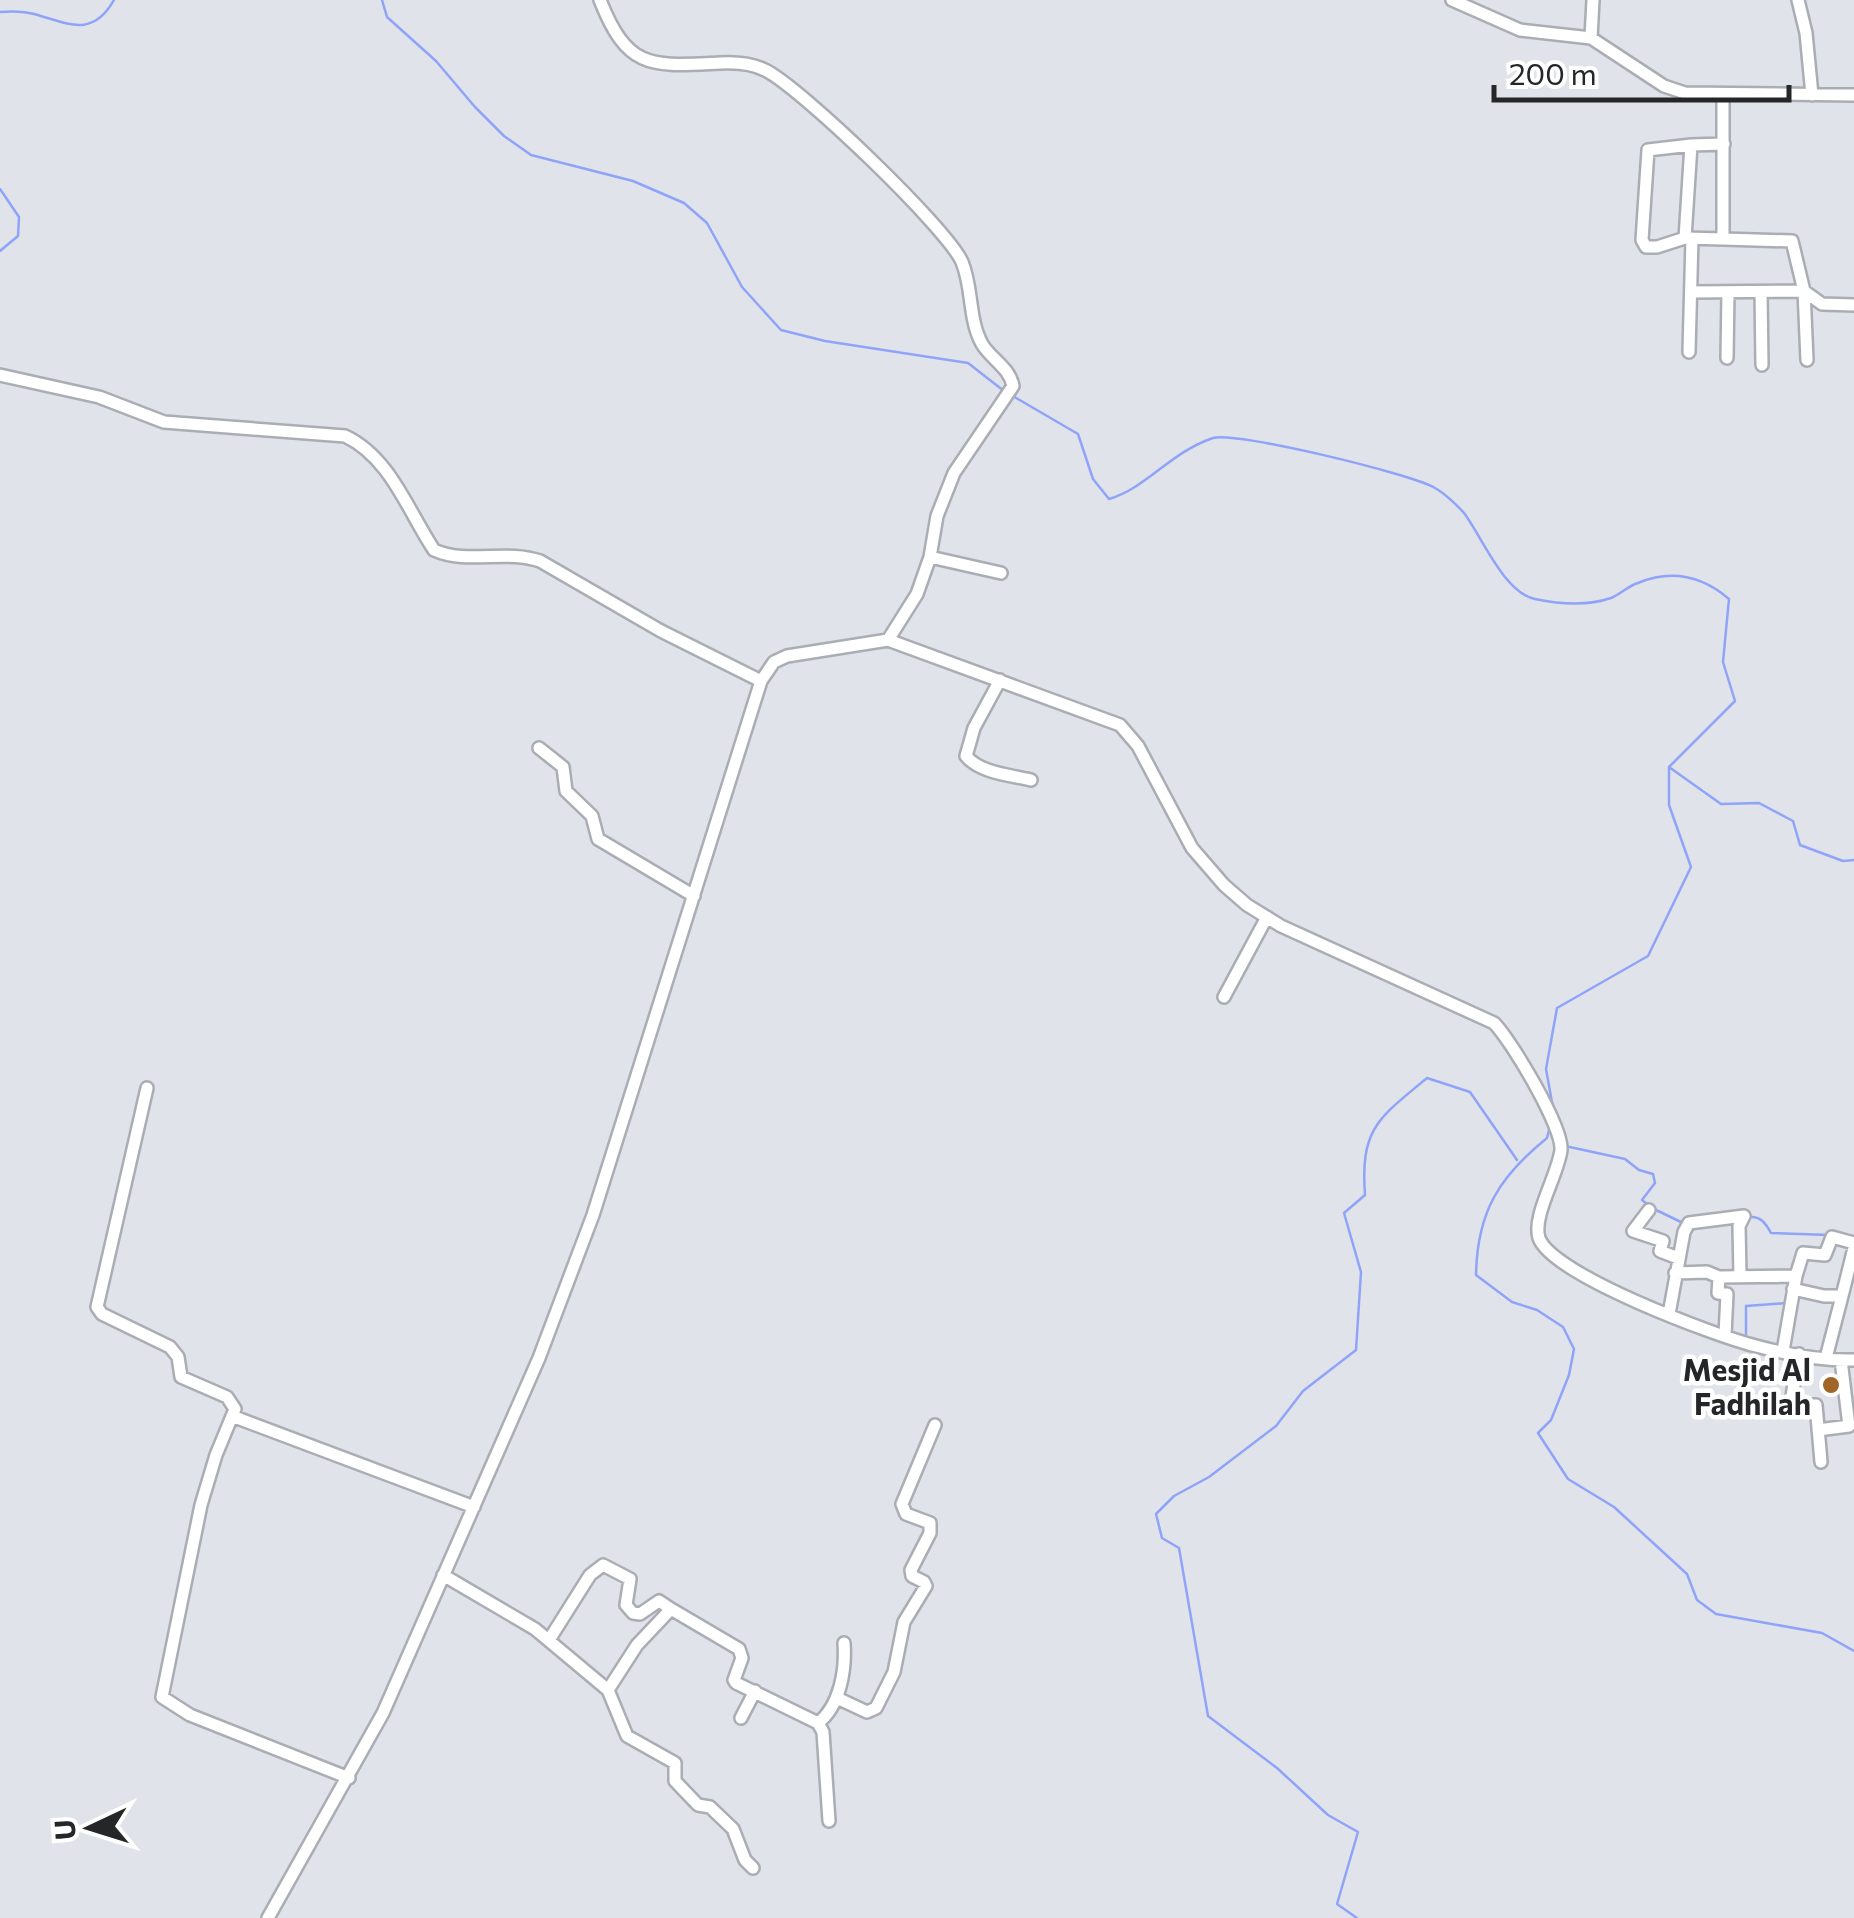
<svg xmlns="http://www.w3.org/2000/svg" width="1854" height="1918" font-family="Commissioner,sans-serif">
	<style>
		.lines { fill: none; stroke-linecap: round; stroke-linejoin: round }
		.stream { stroke: #8fa4f8; stroke-width: 2.5 }
		.minor-casing { stroke: #abadb4; stroke-width: 16 }
		.minor { stroke: #fff; stroke-width: 11 }
		.poi-dot { fill: #a16527; stroke: #fff; stroke-width: 4 }
		.labels { text-anchor: middle; dominant-baseline: central; stroke-width: 9; stroke-linejoin: round; paint-order: stroke }
		.poi-label { font-size: 30px; font-weight: bold; fill: #252628; stroke: #fff; text-anchor: end }
	</style>
	<rect width="100%" height="100%" fill="#e1e3ea"/>
	<g class="lines">
		<path class="stream" d="M 382,0 L 387,17 L 436,61 L 475,107 L 504,136 L 531,155 L 633,181 L 684,203 L 707,223 L 742,287 L 781,330 L 825,341 L 968,363 L 1004,391
			M 0,12 C 11,11 23,11 34,14 C 67,23 92,39 114,0
			M 0,189 L 19,217 L 18,236 L 0,251
			M 1011,395 L 1078,434 L 1093,479 L 1109,499 C 1148,487 1169,453 1213,438 C 1235,431 1412,474 1435,488 C 1444,493 1457,505 1464,513 C 1481,535 1504,593 1535,599 C 1559,604 1588,606 1611,598 C 1621,594 1628,586 1638,583 C 1672,569 1702,576 1729,599 L 1723,662 L 1735,701 L 1669,767 L 1669,805 L 1691,867 L 1648,956 L 1557,1008 L 1546,1069 L 1553,1108
			M 1669,767 L 1721,804 L 1759,803 L 1793,821 L 1800,845 L 1843,861 L 1854,860
			M 1550,1126 L 1547,1138 C 1499,1177 1477,1212 1476,1275 L 1512,1302 L 1537,1310 L 1563,1327 L 1574,1349 L 1569,1375 L 1551,1420 L 1538,1433 L 1568,1479 L 1614,1507 L 1687,1574 L 1697,1600 L 1716,1614 L 1822,1633 L 1854,1651
			M 1565,1146 L 1625,1159 L 1639,1170 L 1653,1174 L 1655,1183 L 1642,1200 L 1647,1204
			M 1654,1209 L 1683,1223
			M 1750,1217 C 1761,1216 1766,1224 1771,1233 L 1829,1235
			M 1746,1338 L 1746,1306 L 1787,1303
			M 1357,1918 L 1337,1904 L 1358,1832 L 1328,1815 L 1277,1768 L 1208,1716 L 1179,1548 L 1162,1538 L 1156,1514 L 1174,1496 L 1209,1477 L 1276,1426 L 1303,1391 L 1356,1350 L 1361,1272 L 1344,1213 L 1365,1195 C 1360,1128 1379,1118 1427,1078 L 1470,1092 L 1517,1160"/>
		<defs>
			<path id="minor" d="M 1452,0 L 1520,30 L 1591,38 L 1664,86 L 1685,93 L 1854,95
				M 1798,0 L 1806,33 L 1812,95
				M 1591,38 L 1593,0
				M 1691,145 L 1648,150 L 1642,240 L 1646,247 L 1657,247 L 1685,238 L 1723,239 L 1723,94
				M 1685,238 L 1691,145 L 1724,144
				M 1723,239 L 1792,241 L 1804,291 L 1807,360
				M 1692,292 L 1804,291 L 1822,304 L 1854,305
				M 1761,292 L 1762,365
				M 1689,352 L 1692,238
				M 1727,358 L 1728,292
				M 0,375 L 99,397 L 164,422 L 345,436 C 390,457 408,511 434,550 C 467,565 506,549 540,561 L 661,631 L 761,681
				M 930,557 L 1001,573
				M 888,640 L 1120,725 L 1138,746 L 1192,848 L 1224,885 L 1247,905 L 1281,926 L 1494,1023 C 1511,1040 1563,1127 1561,1150 C 1558,1175 1532,1216 1539,1238 C 1552,1275 1716,1336 1756,1346 C 1786,1354 1823,1361 1854,1360
				M 1000,680 L 974,728 L 966,756 C 980,773 1010,775 1031,780
				M 539,748 L 563,767 L 566,791 L 592,816 L 598,839 L 694,896
				M 1224,997 L 1267,917
				M 147,1088 L 97,1307 L 102,1314 L 170,1347 L 178,1357 L 181,1377 L 227,1397 L 235,1409 L 216,1455 L 201,1505 L 162,1697 L 190,1715 L 349,1778
				M 1649,1210 L 1633,1231 L 1663,1241 L 1660,1251 L 1678,1258
				M 1675,1273 L 1707,1272 L 1719,1277 L 1718,1293 L 1727,1294 L 1725,1335
				M 1796,1276 L 1803,1253 L 1825,1255 L 1832,1237 L 1854,1243
				M 1719,1277 L 1796,1276 L 1783,1351
				M 1793,1289 L 1824,1296 L 1842,1296 L 1854,1248
				M 1669,1314 L 1684,1232 L 1689,1223 L 1744,1216 L 1739,1226 L 1740,1276
				M 1799,1354 L 1791,1402 L 1793,1405 L 1816,1405 L 1821,1462
				M 1826,1358 L 1842,1296
				M 232,1416 L 474,1507
				M 1818,1430 L 1849,1426 L 1841,1360
				M 443,1575 L 535,1629 L 608,1690 L 637,1645 L 671,1609 L 739,1649 L 742,1658 L 734,1680 L 736,1683 L 818,1723 C 840,1706 846,1670 844,1643
				M 549,1640 L 590,1575 L 603,1565 L 630,1579 L 626,1605 L 633,1613 L 640,1614 L 659,1601 L 671,1609
				M 608,1690 L 627,1736 L 675,1763 L 675,1781 L 698,1805 L 710,1807 L 733,1829 L 745,1860 L 753,1868
				M 837,1698 L 867,1712 L 876,1708 L 894,1672 L 904,1622 L 926,1586 L 924,1582 L 912,1576 L 911,1570 L 930,1533 L 930,1523 L 906,1514 L 902,1504 L 935,1425
				M 741,1718 L 755,1691
				M 818,1723 L 823,1732 L 829,1821
				M 268,1918 L 383,1713 L 539,1358 L 593,1215 L 761,681 L 774,662 L 787,656 L 888,640 L 917,594 L 930,557 L 937,516 L 954,473 L 1013,386 C 1010,368 991,359 982,344 C 968,318 973,288 962,262 C 948,229 799,86 765,70 C 751,63 736,62 720,63 C 652,66 628,71 600,0"/>
		</defs>
		<use href="#minor" class="minor-casing"/>
		<use href="#minor" class="minor"/>
	</g>
	<circle class="poi-dot" cx="1831" cy="1385" r="10"/>
	<g class="labels">
		<g class="poi-label">
			<text x="1811" y="1368">Mesjid Al<tspan x="1811" dy="34">Fadhilah</tspan></text>
		</g>
	</g>
	<g transform="translate(90 1828) rotate(266)" stroke="#ffffff" stroke-width="8" paint-order="stroke">
	<path d="M0-8L18 38L0 25L-18 38Z" fill="#252628"/>
	<text y="-15" font-size="28" font-weight="bold" text-anchor="middle" fill="#252628">U</text>
	</g>
	<path d="M1494 85v15h295v-15" fill="none" stroke="#252628" stroke-width="5"/>
	<text x="1509" y="85" font-size="30" fill="#252628" stroke="#ffffff" stroke-width="8" paint-order="stroke">200 m</text>
</svg>
